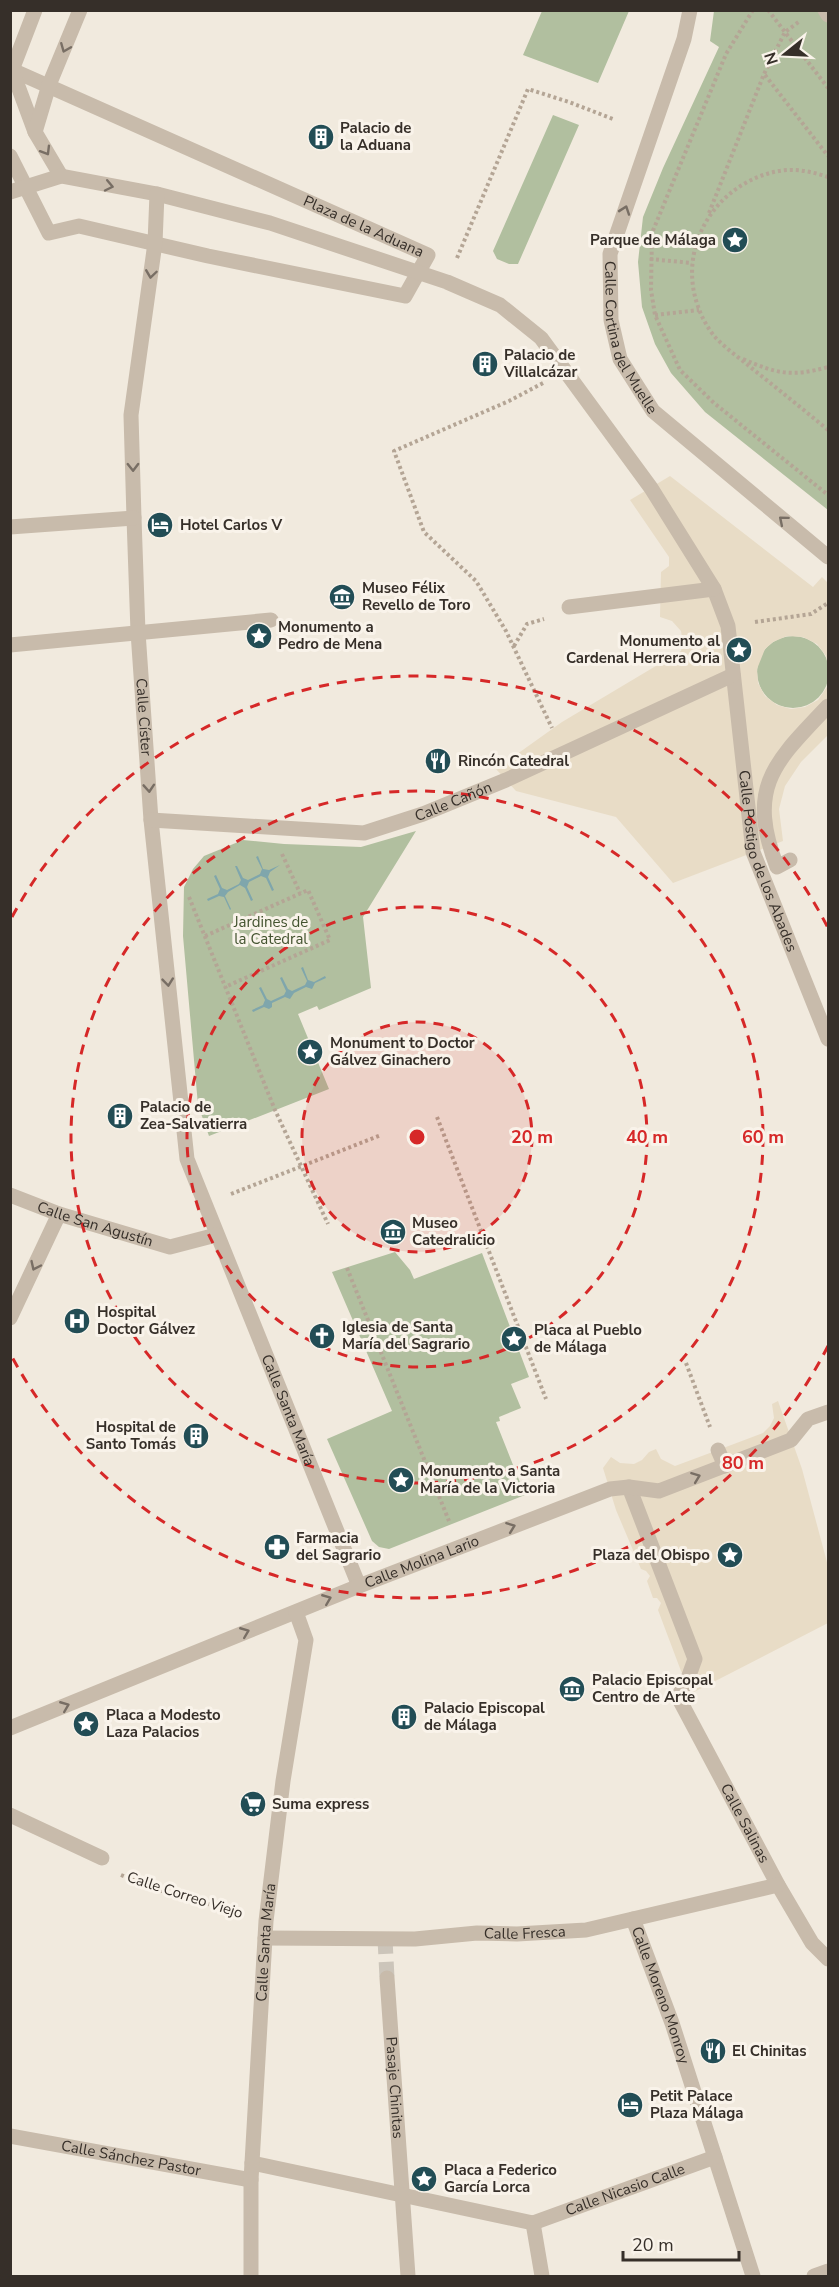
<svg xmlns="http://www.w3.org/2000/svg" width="839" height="2287" font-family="'Nunito Sans',sans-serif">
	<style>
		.green { fill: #b1bf9f }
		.plaza { fill: #e8dcc6 }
		.water { fill: #7fa6ac }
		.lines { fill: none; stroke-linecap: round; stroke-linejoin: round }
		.pedestrian-tunnel { stroke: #ccc5ba; stroke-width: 15; stroke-dasharray: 15 8; stroke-linecap: butt }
		.path { stroke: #b4a595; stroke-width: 4; stroke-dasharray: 3 3; stroke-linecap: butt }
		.service { stroke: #c8bbab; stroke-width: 15 }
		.pedestrian { stroke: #c8bbab; stroke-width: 15 }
		.minor { stroke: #c8bbab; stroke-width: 15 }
		.oneway { stroke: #786e64 }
		.ring { fill: none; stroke: #d62828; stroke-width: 3; stroke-dasharray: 10 8 }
		.labels { text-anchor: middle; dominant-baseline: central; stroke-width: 6; stroke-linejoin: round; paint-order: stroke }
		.poi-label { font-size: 15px; font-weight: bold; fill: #362f29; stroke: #f9f3ea; text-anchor: start }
		.street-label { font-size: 15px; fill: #362f29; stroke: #f9f3ea }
		.park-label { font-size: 15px; fill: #43532f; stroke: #f9f3ea }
		.centre { fill: #d62828; stroke: #f9f3ea; stroke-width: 3 }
		.ring-label { font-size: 18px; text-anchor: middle; font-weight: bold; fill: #d62828; stroke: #f9f3ea; stroke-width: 6; stroke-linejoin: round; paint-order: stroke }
	</style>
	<rect width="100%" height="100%" fill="#f1eade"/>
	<path class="green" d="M 542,11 L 629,11 L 598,83 L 523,55 Z
		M 714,11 L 828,11 L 828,510 L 705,412 L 671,373 L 655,344 L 642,307 L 638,262 L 643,217 L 663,168 L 719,47 L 710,41 Z
		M 553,115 L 579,125 L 518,264 L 509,264 L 497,259 L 493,251 Z
		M757 672a36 36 0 1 1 72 0a36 36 0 1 1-72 0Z
		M 416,831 L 363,917 L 371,988 L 319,1010 L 317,1006 L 298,1014 L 329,1089 L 209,1136 L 198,1105 L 183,936 L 184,887 L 193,869 L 204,856 L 243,840 L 284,844 L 361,847 Z
		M 395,1252 L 410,1270 L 414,1279 L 482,1253 L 529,1377 L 511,1384 L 521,1408 L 499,1417 L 500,1421 L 496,1422 L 525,1495 L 389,1549 L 379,1547 L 372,1541 L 327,1439 L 392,1411 L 332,1272 Z"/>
	<path class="plaza" d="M 670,476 L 813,587 L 822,577 L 828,583 L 828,666 L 826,656 L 817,644 L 803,637 L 787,636 L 773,642 L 765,649 L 757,669 L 758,683 L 765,696 L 777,705 L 791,709 L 805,707 L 818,700 L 827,687 L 828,679 L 828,735 L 801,762 L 785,786 L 779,809 L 783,841 L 673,883 L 616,817 L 516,791 L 496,769 L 562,722 L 681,651 L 683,643 L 681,631 L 672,621 L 660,617 L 661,572 L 669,566 L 669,557 L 630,500 Z
		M 778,1401 L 802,1469 L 828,1566 L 828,1623 L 692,1693 L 681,1671 L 658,1610 L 661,1603 L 657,1598 L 653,1598 L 647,1581 L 650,1576 L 646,1571 L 641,1569 L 616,1510 L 603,1468 L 611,1457 L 620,1463 L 634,1464 L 642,1460 L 649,1452 L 656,1449 L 661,1459 L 675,1466 L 718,1450 L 763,1433 L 770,1426 L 774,1418 L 772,1404 Z"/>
	<path class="water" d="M 258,856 L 263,869 L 269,870 L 280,865 L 270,872 L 268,877 L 274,890 L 272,891 L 266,878 L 261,876 L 249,882 L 247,887 L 253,900 L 251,901 L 245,888 L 240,885 L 228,892 L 225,896 L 231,909 L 230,910 L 224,897 L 219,896 L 208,901 L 207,899 L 218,894 L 220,889 L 214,876 L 216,875 L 222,888 L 227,890 L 239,884 L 241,880 L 235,866 L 237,866 L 243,878 L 248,880 L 260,874 L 262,869 L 256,857 Z
		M 303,967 L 308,980 L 314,982 L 325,976 L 326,978 L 315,983 L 312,989 L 306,987 L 294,993 L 290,999 L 285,997 L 272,1003 L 272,1007 L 269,1009 L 264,1007 L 253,1012 L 252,1010 L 263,1005 L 265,1000 L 259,988 L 261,987 L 267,999 L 271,1001 L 284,995 L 286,991 L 280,978 L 282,977 L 288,989 L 292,991 L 305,985 L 307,981 L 301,968 Z"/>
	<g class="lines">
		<path class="pedestrian-tunnel" d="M 385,1939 L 387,1978"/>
		<path class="path" d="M 753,10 L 726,54 L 652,233 L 651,290 L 655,315 L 680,370 L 714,403 L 828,495
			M 768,10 L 828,88
			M 765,75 L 828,156
			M 828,177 C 813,172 796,168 779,171 C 716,182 675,248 699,309 C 702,318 709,330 715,337 C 726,349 741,359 754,370 C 779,390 804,410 828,430
			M 709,213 L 764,74 L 785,32 L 800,21
			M 457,258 L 528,89 L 569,102 L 613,119
			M 650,259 L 692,263
			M 655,315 L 699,310
			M 743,359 C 777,374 792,377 828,367
			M 543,383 L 509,401 L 394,451 L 424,532 L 476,581 L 506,631 L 552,728
			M 755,622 L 811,614 L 828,603
			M 514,646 L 527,624 L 544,619
			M 282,854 L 300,893
			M 189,897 L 275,1110 L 328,1224
			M 205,936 L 308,890 L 330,940 L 225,987
			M 437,1117 L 546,1399
			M 231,1194 L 381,1135
			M 347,1268 L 449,1521
			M 686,1363 L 710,1427
			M 121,1875 L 155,1889 L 240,1913"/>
		<path class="service" d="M 12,70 L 35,10
			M 790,860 L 777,867 C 746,786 775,762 828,706"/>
		<g class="pedestrian">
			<path d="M 825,10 L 828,15"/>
			<path id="s1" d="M 10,69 L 428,255 L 405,296 L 208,256 L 79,226 L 49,233 L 10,156"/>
			<path d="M 12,70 L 35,132"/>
			<path d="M 61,176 L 35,132 L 49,85 L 80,10"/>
			<path id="s2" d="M 10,192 L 61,176 L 157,194 L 270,223 L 447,282 L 500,305 L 541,338 L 651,488 L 714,589 L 728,626 L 753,852 L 828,1039"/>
			<path id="s3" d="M 157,194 L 155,243 L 131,415 L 134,518 L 138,632 L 151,820 L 187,1159 L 359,1586"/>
			<path d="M 10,527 L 134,518"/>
			<path d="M 569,607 L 714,589"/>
			<path d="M 10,645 L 271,620"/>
			<path id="s4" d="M 151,820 L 364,833 L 423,814 L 506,780 L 733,675"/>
			<path id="s5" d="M 10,1195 L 59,1214 L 170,1247 L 216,1235"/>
			<path d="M 10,1318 L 59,1214"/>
			<path d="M 718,1450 L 725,1466"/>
			<path id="s6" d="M 629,1487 L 695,1659 L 687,1681 L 678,1697 L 778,1885 L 812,1943 L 828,1959"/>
			<path id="s7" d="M 10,1728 L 359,1586 L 610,1489 L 629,1487 L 659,1491 L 791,1440 L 808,1419 L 828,1412"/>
			<path d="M 10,1815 L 102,1858"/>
			<path id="s8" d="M 633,1919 L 672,2023 L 753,2276"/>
			<path id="s9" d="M 265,1938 L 415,1939 L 477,1933 L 517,1934 L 586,1930 L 778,1885"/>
			<path id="s10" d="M 387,1978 L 408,2276"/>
			<path id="s11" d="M 10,2136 L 251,2180"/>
			<path d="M 252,2163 L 533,2223"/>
			<path id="s12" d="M 533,2223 L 715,2157"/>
			<path d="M 533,2223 L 542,2276"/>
			<path id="s13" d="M 251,2276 L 251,2180 L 266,1921 L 283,1781 L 306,1640 L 296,1612"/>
			<path d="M 814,2276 L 828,2271"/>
		</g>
		<path class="minor" id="s14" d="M 690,10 L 684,39 L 610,254 L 611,320 L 620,359 L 653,411 L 828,557"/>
	</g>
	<defs><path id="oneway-chevron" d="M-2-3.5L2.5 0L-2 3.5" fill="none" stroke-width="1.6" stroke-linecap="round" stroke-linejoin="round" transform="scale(1.5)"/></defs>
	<g class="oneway">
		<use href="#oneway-chevron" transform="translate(65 48) rotate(112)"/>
		<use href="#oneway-chevron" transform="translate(46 151) rotate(59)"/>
		<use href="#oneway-chevron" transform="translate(109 186) rotate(12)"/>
		<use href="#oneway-chevron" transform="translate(625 210) rotate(-71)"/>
		<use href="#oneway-chevron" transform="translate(151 274) rotate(98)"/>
		<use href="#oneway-chevron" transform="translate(133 467) rotate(89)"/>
		<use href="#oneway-chevron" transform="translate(783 520) rotate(-140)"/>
		<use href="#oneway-chevron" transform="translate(149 788) rotate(86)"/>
		<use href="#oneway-chevron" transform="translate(168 982) rotate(84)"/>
		<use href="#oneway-chevron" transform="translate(35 1266) rotate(115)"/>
		<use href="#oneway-chevron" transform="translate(696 1477) rotate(-21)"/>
		<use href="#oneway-chevron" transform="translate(511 1527) rotate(-21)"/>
		<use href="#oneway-chevron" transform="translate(327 1599) rotate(-22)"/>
		<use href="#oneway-chevron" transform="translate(245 1632) rotate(-22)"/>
		<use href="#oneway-chevron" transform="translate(65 1706) rotate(-22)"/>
	</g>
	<circle cx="417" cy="1137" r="115" fill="#d62828" fill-opacity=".12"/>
	<g class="ring">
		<circle cx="417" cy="1137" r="115"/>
		<circle cx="417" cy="1137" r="230"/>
		<circle cx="417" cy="1137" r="346"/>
		<path d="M828 1346A461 461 0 0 1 12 1357M12 917A461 461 0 0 1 828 928"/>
	</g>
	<defs>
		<symbol id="building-disc" viewBox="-11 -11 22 22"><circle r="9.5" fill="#224d55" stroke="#f9f3ea"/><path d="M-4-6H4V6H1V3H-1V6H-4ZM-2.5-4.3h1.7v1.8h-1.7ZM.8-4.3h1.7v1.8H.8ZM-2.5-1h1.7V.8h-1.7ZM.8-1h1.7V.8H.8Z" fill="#fff"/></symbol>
		<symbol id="sight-disc" viewBox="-11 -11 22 22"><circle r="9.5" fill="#224d55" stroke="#f9f3ea"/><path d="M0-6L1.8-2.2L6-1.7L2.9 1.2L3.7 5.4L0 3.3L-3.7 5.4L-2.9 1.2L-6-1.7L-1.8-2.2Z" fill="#fff"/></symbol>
		<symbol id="hotel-disc" viewBox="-11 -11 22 22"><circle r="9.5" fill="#224d55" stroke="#f9f3ea"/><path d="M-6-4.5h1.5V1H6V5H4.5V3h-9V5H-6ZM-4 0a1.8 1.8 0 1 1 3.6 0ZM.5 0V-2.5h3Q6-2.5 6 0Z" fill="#fff"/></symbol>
		<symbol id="museum-disc" viewBox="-11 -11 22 22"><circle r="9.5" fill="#224d55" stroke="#f9f3ea"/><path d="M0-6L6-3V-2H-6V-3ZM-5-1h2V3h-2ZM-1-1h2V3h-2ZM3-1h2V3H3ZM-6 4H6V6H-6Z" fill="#fff"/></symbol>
		<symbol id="restaurant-disc" viewBox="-11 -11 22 22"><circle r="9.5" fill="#224d55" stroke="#f9f3ea"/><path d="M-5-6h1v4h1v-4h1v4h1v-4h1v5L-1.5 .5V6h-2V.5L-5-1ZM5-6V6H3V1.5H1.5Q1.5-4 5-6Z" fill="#fff"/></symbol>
		<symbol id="hospital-disc" viewBox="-11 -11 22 22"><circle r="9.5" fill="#224d55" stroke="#f9f3ea"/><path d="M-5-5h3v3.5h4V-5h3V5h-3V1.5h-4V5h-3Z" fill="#fff"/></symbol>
		<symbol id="church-disc" viewBox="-11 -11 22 22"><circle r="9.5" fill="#224d55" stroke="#f9f3ea"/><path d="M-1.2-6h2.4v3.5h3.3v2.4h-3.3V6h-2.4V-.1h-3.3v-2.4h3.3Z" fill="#fff"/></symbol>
		<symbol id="pharmacy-disc" viewBox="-11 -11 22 22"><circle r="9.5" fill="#224d55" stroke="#f9f3ea"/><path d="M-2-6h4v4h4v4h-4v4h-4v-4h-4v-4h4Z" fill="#fff"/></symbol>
		<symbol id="supermarket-disc" viewBox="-11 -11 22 22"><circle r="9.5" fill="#224d55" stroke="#f9f3ea"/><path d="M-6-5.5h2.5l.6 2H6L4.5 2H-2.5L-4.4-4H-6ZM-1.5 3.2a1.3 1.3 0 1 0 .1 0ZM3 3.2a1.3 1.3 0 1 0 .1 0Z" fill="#fff"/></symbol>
	</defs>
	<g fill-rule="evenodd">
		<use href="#building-disc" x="306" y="122" width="30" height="30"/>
		<use href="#sight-disc" x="720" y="225" width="30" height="30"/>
		<use href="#building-disc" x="470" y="349" width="30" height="30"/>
		<use href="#hotel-disc" x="145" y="510" width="30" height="30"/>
		<use href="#museum-disc" x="327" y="582" width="30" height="30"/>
		<use href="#sight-disc" x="244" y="621" width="30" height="30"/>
		<use href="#sight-disc" x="724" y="635" width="30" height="30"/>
		<use href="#restaurant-disc" x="423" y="746" width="30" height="30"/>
		<use href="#sight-disc" x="295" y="1037" width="30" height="30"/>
		<use href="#building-disc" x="105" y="1101" width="30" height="30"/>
		<use href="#museum-disc" x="378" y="1217" width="30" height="30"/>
		<use href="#hospital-disc" x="62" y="1306" width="30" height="30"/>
		<use href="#church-disc" x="307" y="1321" width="30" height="30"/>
		<use href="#sight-disc" x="499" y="1324" width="30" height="30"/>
		<use href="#building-disc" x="181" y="1421" width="30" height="30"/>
		<use href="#sight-disc" x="386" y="1465" width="30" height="30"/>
		<use href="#pharmacy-disc" x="262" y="1532" width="30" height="30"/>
		<use href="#sight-disc" x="715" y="1540" width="30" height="30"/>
		<use href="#museum-disc" x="557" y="1674" width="30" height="30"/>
		<use href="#building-disc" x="389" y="1702" width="30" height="30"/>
		<use href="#sight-disc" x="71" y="1709" width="30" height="30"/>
		<use href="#supermarket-disc" x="238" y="1789" width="30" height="30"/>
		<use href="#restaurant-disc" x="698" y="2036" width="30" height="30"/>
		<use href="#hotel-disc" x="615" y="2090" width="30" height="30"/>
		<use href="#sight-disc" x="409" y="2164" width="30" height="30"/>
	</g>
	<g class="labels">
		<g class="poi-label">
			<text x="340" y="128">Palacio de<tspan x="340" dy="17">la Aduana</tspan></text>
			<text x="716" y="240" text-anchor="end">Parque de Málaga</text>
			<text x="504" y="355">Palacio de<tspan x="504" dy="17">Villalcázar</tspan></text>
			<text x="180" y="525">Hotel Carlos V</text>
			<text x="362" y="588">Museo Félix<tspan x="362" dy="17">Revello de Toro</tspan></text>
			<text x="278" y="627">Monumento a<tspan x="278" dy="17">Pedro de Mena</tspan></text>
			<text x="720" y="641" text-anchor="end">Monumento al<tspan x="720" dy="17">Cardenal Herrera Oria</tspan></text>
			<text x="458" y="761">Rincón Catedral</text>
			<text x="330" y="1043">Monument to Doctor<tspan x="330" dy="17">Gálvez Ginachero</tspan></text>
			<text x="140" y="1107">Palacio de<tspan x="140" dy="17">Zea-Salvatierra</tspan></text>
			<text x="412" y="1223">Museo<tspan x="412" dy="17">Catedralicio</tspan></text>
			<text x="97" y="1312">Hospital<tspan x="97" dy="17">Doctor Gálvez</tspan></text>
			<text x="342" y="1327">Iglesia de Santa<tspan x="342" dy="17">María del Sagrario</tspan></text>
			<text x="534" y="1330">Placa al Pueblo<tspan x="534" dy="17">de Málaga</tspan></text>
			<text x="176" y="1427" text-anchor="end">Hospital de<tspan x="176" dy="17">Santo Tomás</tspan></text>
			<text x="420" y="1471">Monumento a Santa<tspan x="420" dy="17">María de la Victoria</tspan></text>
			<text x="296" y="1538">Farmacia<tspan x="296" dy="17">del Sagrario</tspan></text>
			<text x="710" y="1555" text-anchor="end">Plaza del Obispo</text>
			<text x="592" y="1680">Palacio Episcopal<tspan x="592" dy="17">Centro de Arte</tspan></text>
			<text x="424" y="1708">Palacio Episcopal<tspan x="424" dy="17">de Málaga</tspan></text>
			<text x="106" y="1715">Placa a Modesto<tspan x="106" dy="17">Laza Palacios</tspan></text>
			<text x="272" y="1804">Suma express</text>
			<text x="732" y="2051">El Chinitas</text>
			<text x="650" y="2096">Petit Palace<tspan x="650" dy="17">Plaza Málaga</tspan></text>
			<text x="444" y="2170">Placa a Federico<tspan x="444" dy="17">García Lorca</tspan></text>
		</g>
		<g class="street-label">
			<text stroke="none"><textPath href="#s1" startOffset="387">Plaza de la Aduana</textPath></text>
			<text stroke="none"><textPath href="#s14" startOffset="345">Calle Cortina del Muelle</textPath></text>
			<text stroke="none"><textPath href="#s3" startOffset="525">Calle Císter</textPath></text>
			<text stroke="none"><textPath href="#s4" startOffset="308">Calle Cañón</textPath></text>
			<text stroke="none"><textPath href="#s2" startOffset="1149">Calle Postigo de los Abades</textPath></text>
			<text stroke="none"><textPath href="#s5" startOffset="90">Calle San Agustín</textPath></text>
			<text stroke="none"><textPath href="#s3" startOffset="1240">Calle Santa María</textPath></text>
			<text stroke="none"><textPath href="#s7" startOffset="444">Calle Molina Lario</textPath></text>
			<text stroke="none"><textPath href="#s6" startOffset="369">Calle Salinas</textPath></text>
			<text transform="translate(185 1895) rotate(18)">Calle Correo Viejo</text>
			<text stroke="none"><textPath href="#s9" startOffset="260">Calle Fresca</textPath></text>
			<text stroke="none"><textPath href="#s13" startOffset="334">Calle Santa María</textPath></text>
			<text stroke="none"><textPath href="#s8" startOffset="81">Calle Moreno Monroy</textPath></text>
			<text stroke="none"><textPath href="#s10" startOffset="110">Pasaje Chinitas</textPath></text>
			<text stroke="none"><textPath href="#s11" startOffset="123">Calle Sánchez Pastor</textPath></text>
			<text stroke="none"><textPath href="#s12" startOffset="98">Calle Nicasio Calle</textPath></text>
		</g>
		<g class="park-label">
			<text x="271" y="922">Jardines de<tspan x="271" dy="17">la Catedral</tspan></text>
		</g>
	</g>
	<circle cx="417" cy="1137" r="9" class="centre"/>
	<g class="ring-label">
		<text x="532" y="1143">20 m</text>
		<text x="647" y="1143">40 m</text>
		<text x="763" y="1143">60 m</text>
		<text x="743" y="1469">80 m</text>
	</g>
	<rect width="839" height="2287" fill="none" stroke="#362f29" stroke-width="24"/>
	<g transform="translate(785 54) rotate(252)" stroke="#f9f3ea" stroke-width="4.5" paint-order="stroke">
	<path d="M0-4.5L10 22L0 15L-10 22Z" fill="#362f29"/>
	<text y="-9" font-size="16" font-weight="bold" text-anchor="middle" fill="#362f29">N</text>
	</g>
	<path d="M623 2251v9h116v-9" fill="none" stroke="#362f29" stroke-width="3"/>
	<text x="632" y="2251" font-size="18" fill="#362f29" stroke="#f9f3ea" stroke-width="4.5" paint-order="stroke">20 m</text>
</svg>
